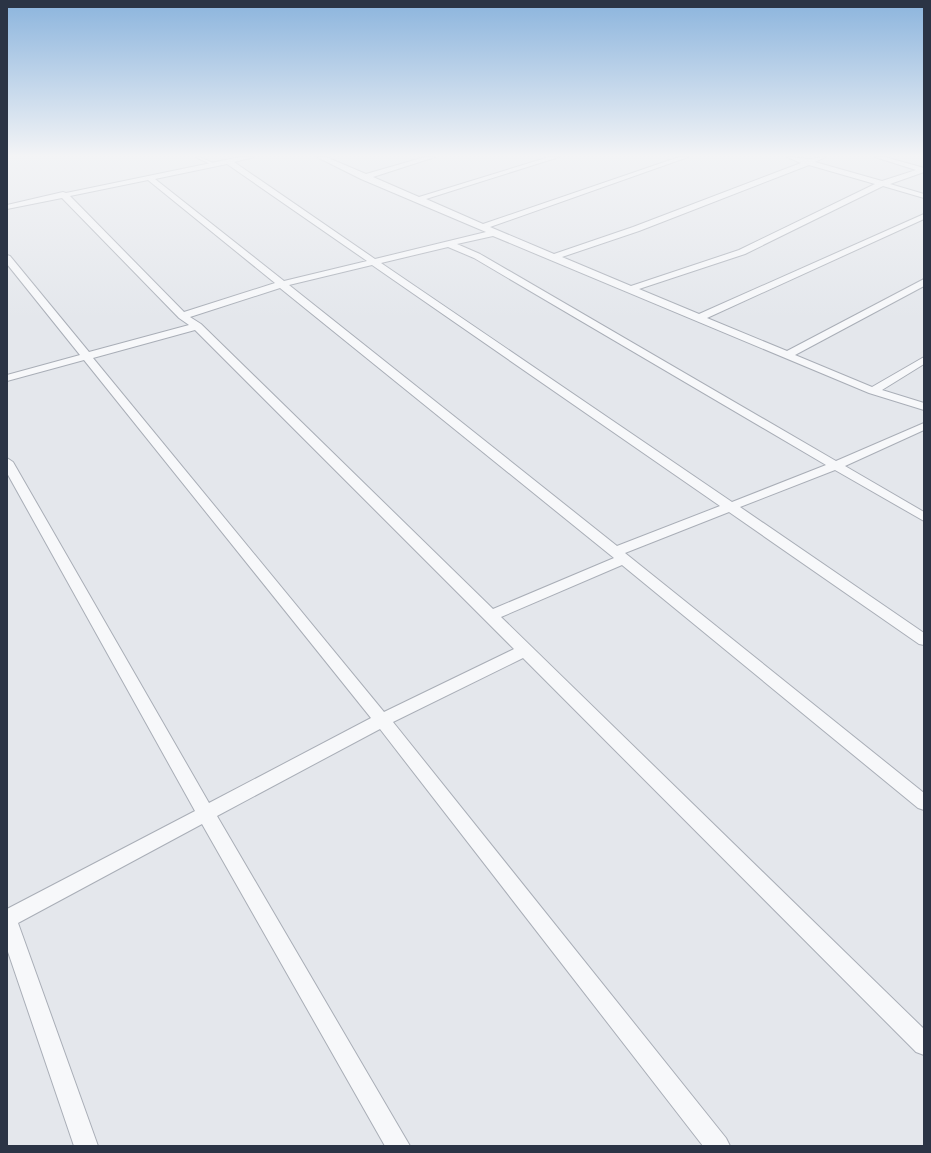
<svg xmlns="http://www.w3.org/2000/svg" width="931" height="1153" font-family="'PT Sans',sans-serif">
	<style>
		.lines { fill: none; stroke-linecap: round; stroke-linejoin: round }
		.service-casing { stroke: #a9aeb7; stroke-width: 2 }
		.minor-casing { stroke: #a9aeb7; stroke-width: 2 }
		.service { fill: #f7f8fa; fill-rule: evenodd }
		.minor { fill: #f7f8fa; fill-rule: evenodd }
	</style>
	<rect width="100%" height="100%" fill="#e4e7ec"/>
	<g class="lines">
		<defs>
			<path id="service" d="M 196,157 L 200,157 L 215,164 L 212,165 Z"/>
			<path id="minor" d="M 240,157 L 254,157 L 234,162 L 375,259 L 486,232 L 361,179 L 317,157 L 326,157 L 366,174 L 425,157 L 435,157 L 373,177 L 419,197 L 549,157 L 559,157 L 426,199 L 483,224 L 679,157 L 688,157 L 490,227 L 554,254 L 633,227 L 801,163 L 787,157 C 794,157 799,158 806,159 C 812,160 819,157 825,157 L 815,162 L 882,181 L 916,170 L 875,157 L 885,157 L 924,168 L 924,172 L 890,184 L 924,194 L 924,198 L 883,186 L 745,254 L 639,289 L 699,314 L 924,214 L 924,219 L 707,318 L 787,351 L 924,279 L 924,286 L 795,355 L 872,387 L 924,357 L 924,364 L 882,390 L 924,403 L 924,410 L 869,393 L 493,236 L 457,244 L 480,254 L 836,461 L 924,423 L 924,430 L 845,466 L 924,512 L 924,521 L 835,470 L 740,507 L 924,633 L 924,645 L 919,644 L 729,512 L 625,553 L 924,793 L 924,810 L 918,808 L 622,565 L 501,617 L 924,1029 L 924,1055 L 916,1052 L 523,658 L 393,722 L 726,1138 L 730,1146 L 703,1146 L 380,729 L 217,816 L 410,1146 L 385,1146 L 202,824 L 18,923 L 98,1146 L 74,1146 L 7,949 L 7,909 L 195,811 L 7,473 L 7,458 L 13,462 L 209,803 L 371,718 L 84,360 L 7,381 L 7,375 L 80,355 L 7,264 L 7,255 L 10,256 L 89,352 L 189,325 L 179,318 L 62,198 L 7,209 L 7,205 L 63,192 L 66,193 ZM 227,164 L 367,261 L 284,281 L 155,179 ZM 809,165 L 875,184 L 739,250 L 631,286 L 562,257 L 639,231 ZM 148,180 L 275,283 L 184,312 L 70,196 ZM 448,247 L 474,258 L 826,465 L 732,502 L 381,263 ZM 372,265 L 720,506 L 617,546 L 289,285 ZM 280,288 L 614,558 L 493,609 L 201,324 L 190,317 ZM 195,330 L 514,649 L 384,712 L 93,358 Z"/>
		</defs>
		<use href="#service" class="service-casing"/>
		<use href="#minor" class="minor-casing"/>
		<use href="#service" class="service"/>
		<use href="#minor" class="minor"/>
	</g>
	<linearGradient id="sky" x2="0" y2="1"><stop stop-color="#8bb4dd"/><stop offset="0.49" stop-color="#f3f4f6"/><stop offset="1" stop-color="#f3f4f6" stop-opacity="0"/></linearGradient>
	<rect width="931" height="318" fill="url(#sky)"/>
	<rect width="931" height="1153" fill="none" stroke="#2b3445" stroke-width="16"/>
</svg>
